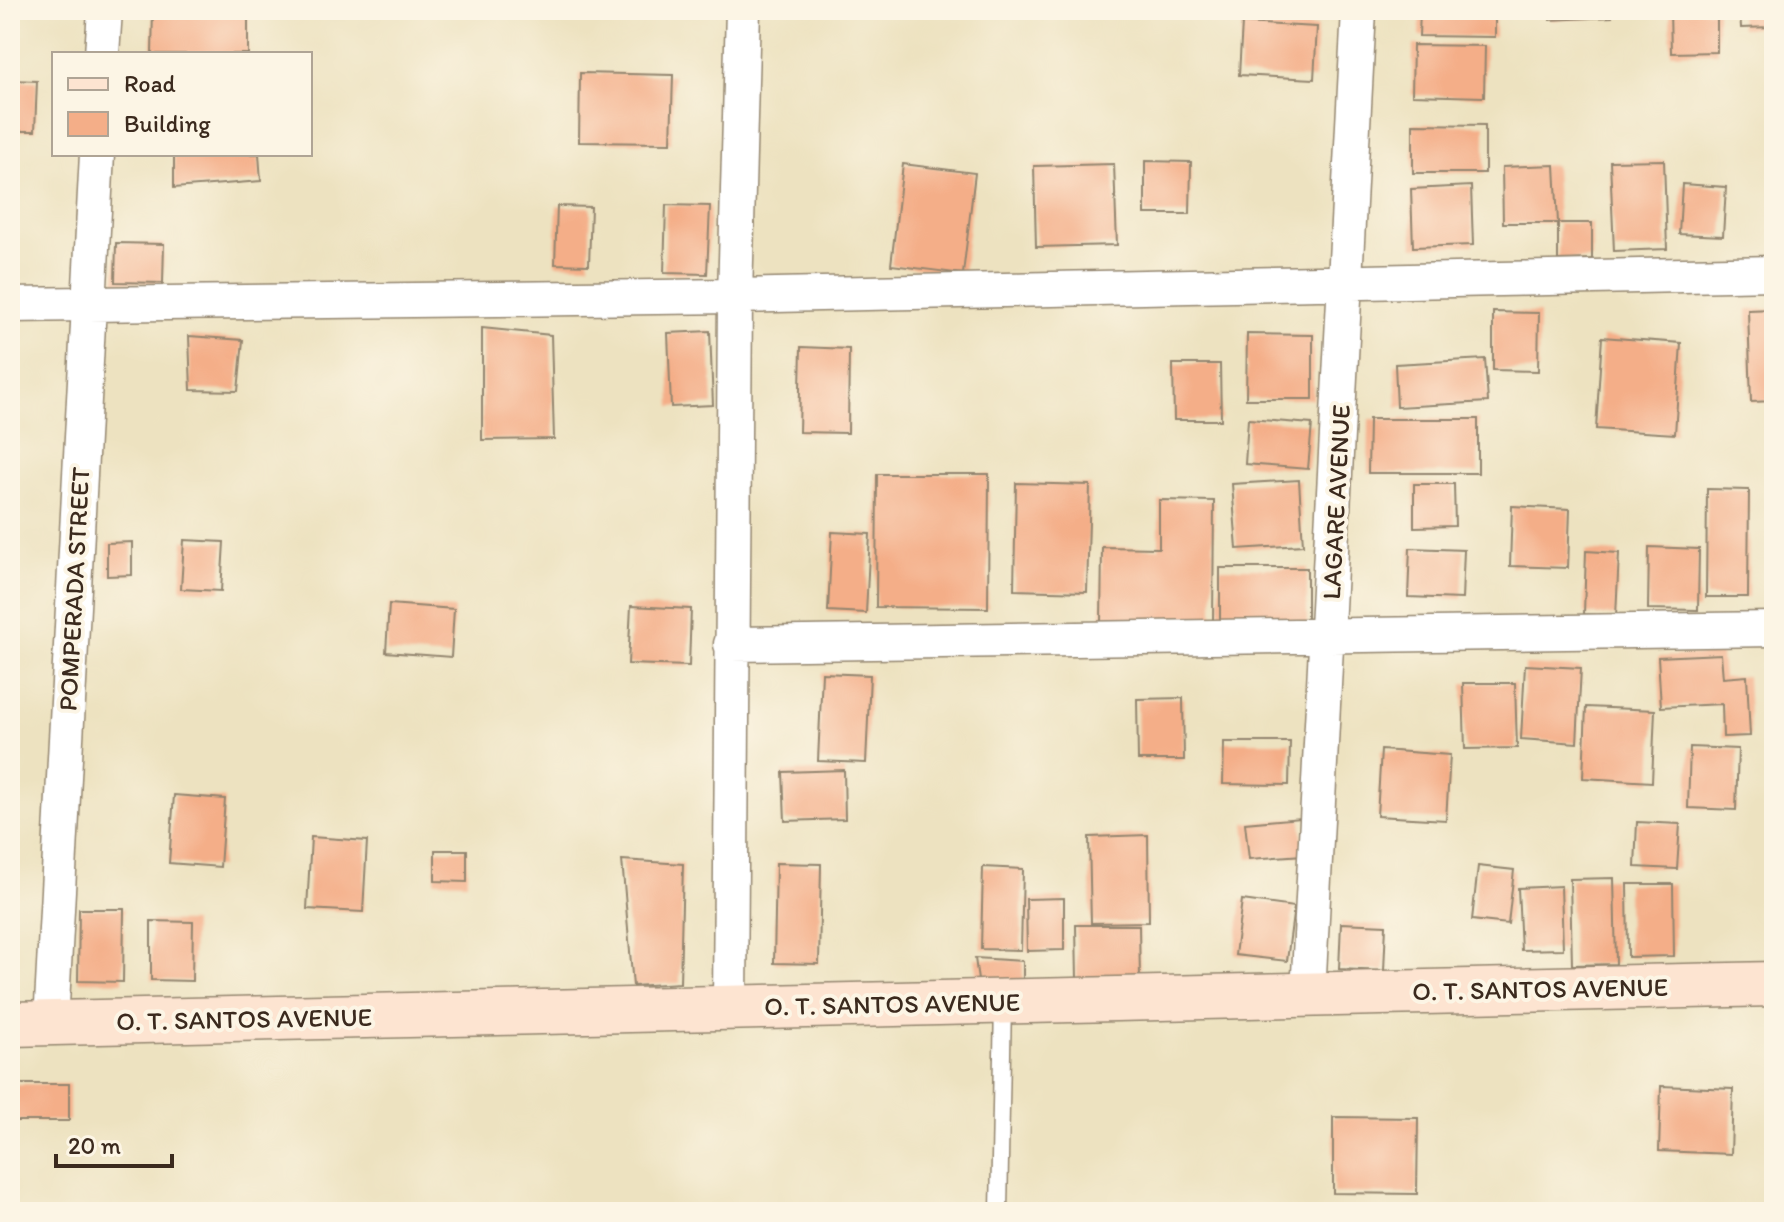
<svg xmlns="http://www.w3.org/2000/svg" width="1784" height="1222" font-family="Itim,sans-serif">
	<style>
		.building { fill: #f4ae88 }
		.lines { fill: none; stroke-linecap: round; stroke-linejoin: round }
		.lane-casing { stroke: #94866f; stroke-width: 19 }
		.street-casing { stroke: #94866f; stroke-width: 37 }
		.secondary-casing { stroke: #94866f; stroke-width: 47 }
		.path { stroke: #94866f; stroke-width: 5; stroke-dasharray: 6 6; stroke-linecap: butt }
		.lane { stroke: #fff; stroke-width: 16 }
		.street { stroke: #fff; stroke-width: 34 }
		.secondary { stroke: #fde4d1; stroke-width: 44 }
		.labels { text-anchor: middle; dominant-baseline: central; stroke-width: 8; stroke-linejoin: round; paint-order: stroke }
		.street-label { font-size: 26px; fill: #3b2a1e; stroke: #fcf5e5 }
	</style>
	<rect width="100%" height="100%" fill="#fcf5e5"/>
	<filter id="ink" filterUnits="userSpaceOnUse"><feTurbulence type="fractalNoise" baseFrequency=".0125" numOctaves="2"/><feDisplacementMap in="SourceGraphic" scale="16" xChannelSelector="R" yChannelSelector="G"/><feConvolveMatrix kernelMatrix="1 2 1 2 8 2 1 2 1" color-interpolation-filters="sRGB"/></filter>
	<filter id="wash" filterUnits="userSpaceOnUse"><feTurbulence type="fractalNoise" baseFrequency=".006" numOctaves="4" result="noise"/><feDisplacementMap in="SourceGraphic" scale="32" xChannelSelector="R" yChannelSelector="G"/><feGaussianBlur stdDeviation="1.8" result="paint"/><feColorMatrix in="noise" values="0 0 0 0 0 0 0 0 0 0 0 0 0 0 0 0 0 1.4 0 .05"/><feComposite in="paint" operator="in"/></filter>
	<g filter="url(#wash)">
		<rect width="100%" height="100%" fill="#ede2c0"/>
		<g id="blocks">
			<path class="building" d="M 153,10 L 248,10 L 248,54 L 152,54 Z
				M 1420,10 L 1495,10 L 1495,37 L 1419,36 Z
				M 1549,10 L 1611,10 L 1612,17 L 1550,20 Z
				M 1670,10 L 1717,10 L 1717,52 L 1671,53 Z
				M 1740,10 L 1774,10 L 1774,27 L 1741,28 Z
				M 1242,23 L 1317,27 L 1314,79 L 1239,75 Z
				M 1413,45 L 1485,46 L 1484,97 L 1412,95 Z
				M 580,73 L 673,75 L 671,143 L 579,142 Z
				M 10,80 L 37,81 L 35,131 L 10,131 Z
				M 1413,124 L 1485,125 L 1485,173 L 1413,173 Z
				M 174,154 L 259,154 L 261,181 L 174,188 Z
				M 1664,160 L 1667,249 L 1614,251 L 1610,161 Z
				M 1145,161 L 1191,162 L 1190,214 L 1145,214 Z
				M 903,164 L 975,173 L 963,274 L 891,265 Z
				M 1114,164 L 1117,245 L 1036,247 L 1034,166 Z
				M 1555,165 L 1558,223 L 1503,223 L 1502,167 Z
				M 1682,184 L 1726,187 L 1723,236 L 1679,234 Z
				M 1471,186 L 1473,245 L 1413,247 L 1411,189 Z
				M 666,205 L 710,206 L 707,274 L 664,273 Z
				M 557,206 L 591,207 L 589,265 L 555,264 Z
				M 1558,223 L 1592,223 L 1592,259 L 1558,260 Z
				M 116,243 L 164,244 L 163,283 L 115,282 Z
				M 1774,309 L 1774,401 L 1751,402 L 1748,310 Z
				M 1493,312 L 1539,313 L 1538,371 L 1493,370 Z
				M 482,328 L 551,335 L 554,439 L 482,440 Z
				M 710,331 L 713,405 L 671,407 L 668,333 Z
				M 1247,334 L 1313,335 L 1313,399 L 1246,399 Z
				M 189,336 L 243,340 L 238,391 L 191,390 Z
				M 1602,337 L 1681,343 L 1675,434 L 1596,429 Z
				M 801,347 L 849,349 L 848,433 L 799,432 Z
				M 1485,359 L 1488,402 L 1397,407 L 1395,364 Z
				M 1173,364 L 1220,364 L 1221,420 L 1174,420 Z
				M 1248,419 L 1312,424 L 1308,469 L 1245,464 Z
				M 1369,419 L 1478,419 L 1478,473 L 1368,473 Z
				M 877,474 L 989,474 L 988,608 L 876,607 Z
				M 1299,480 L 1303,545 L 1237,549 L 1232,484 Z
				M 1016,483 L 1090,485 L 1087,592 L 1014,590 Z
				M 1414,484 L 1454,484 L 1455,526 L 1414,527 Z
				M 1707,489 L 1749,490 L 1748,597 L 1706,597 Z
				M 1159,500 L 1214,501 L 1213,624 L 1101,623 L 1102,547 L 1159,548 Z
				M 1512,506 L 1570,509 L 1568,568 L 1510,566 Z
				M 832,532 L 870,534 L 866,613 L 828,611 Z
				M 184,540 L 224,542 L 221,591 L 181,589 Z
				M 132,542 L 132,575 L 107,576 L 107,543 Z
				M 1649,547 L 1699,549 L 1698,610 L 1648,609 Z
				M 1410,548 L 1464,550 L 1462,599 L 1408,597 Z
				M 1586,551 L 1619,553 L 1616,616 L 1584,614 Z
				M 1220,568 L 1307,568 L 1307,630 L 1220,629 Z
				M 389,604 L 454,609 L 451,657 L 386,652 Z
				M 631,606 L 691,609 L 689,666 L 628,664 Z
				M 1721,654 L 1723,678 L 1747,676 L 1750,736 L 1723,737 L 1722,704 L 1661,707 L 1658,657 Z
				M 1525,665 L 1581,668 L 1577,743 L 1521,739 Z
				M 822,673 L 870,675 L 866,763 L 818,761 Z
				M 1463,683 L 1515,683 L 1517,748 L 1465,749 Z
				M 1183,698 L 1184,760 L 1138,760 L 1137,699 Z
				M 1586,707 L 1655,710 L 1652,782 L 1583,778 Z
				M 1224,742 L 1290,742 L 1289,785 L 1223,784 Z
				M 1690,747 L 1738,749 L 1736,810 L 1688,808 Z
				M 1381,750 L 1450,755 L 1446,820 L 1377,816 Z
				M 844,770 L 845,819 L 785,821 L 783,772 Z
				M 174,795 L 225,799 L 220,867 L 169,863 Z
				M 1301,818 L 1303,855 L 1249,859 L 1245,823 Z
				M 1637,822 L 1680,824 L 1677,869 L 1635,867 Z
				M 1148,835 L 1149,922 L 1091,923 L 1089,837 Z
				M 311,837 L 367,841 L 363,912 L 307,909 Z
				M 435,850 L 467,850 L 467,882 L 435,881 Z
				M 622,860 L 683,864 L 680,983 L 633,986 Z
				M 776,863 L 821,864 L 819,964 L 774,963 Z
				M 1478,866 L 1514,870 L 1508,924 L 1472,920 Z
				M 983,867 L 1023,869 L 1021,950 L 981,949 Z
				M 1614,878 L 1616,964 L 1572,965 L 1570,879 Z
				M 1627,884 L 1673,884 L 1674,956 L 1628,957 Z
				M 1561,886 L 1563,949 L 1521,950 L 1518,888 Z
				M 1064,898 L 1064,950 L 1027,951 L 1026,899 Z
				M 1242,900 L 1294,907 L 1287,961 L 1235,955 Z
				M 79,909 L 124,909 L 123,982 L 78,981 Z
				M 151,921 L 193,922 L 192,981 L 151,980 Z
				M 1341,923 L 1386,925 L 1384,971 L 1339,969 Z
				M 1076,925 L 1139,925 L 1140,980 L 1077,980 Z
				M 975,958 L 1023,961 L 1023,981 L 979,988 Z
				M 10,1084 L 69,1084 L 69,1121 L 10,1121 Z
				M 1661,1086 L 1733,1089 L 1731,1154 L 1659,1151 Z
				M 1333,1117 L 1418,1118 L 1417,1194 L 1333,1193 Z"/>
		</g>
	</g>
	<g filter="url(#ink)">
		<use href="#blocks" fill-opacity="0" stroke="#94866f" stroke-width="2"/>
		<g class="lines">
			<defs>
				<path id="lane" d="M 999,1211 L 1003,1003"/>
				<path id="street" d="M 102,54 L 105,10
					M 10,305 L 735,296 L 1774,273
					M 731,644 L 1774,629
					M 1308,994 L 1359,10
					M 730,1007 L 735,296 L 743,10
					M 51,1023 L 97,154"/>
				<path id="secondary" d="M 10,1024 L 1774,984"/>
			</defs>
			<use href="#lane" class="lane-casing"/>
			<use href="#street" class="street-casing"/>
			<use href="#secondary" class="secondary-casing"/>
			<path class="path" d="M 1767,476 L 1774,479"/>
			<use href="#lane" class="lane"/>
			<use href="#street" class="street"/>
			<use href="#secondary" class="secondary"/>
		</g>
	</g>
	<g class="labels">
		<g class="street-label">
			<text transform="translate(1336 502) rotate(-87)">LAGARE AVENUE</text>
			<text transform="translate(74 589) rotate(-87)">POMPERADA STREET</text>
			<text transform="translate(1540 989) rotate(-1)">O. T. SANTOS AVENUE</text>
			<text transform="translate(892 1004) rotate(-1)">O. T. SANTOS AVENUE</text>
			<text transform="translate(244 1019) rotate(-1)">O. T. SANTOS AVENUE</text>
		</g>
	</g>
	<rect width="1784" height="1222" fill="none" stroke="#fcf5e5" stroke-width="40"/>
	<rect x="52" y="52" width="260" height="104" fill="#fcf5e5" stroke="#afa495" stroke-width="2"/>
	<rect x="68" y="78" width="40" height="12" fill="#fde4d1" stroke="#afa495" stroke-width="2"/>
	<text x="124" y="92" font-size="24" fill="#3b2a1e">Road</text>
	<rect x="68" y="112" width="40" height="24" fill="#f4ae88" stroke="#afa495" stroke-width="2"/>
	<text x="124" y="132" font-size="24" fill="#3b2a1e">Building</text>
	<path d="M56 1154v12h116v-12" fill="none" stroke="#3b2a1e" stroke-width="4"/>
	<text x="68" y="1154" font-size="24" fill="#3b2a1e" stroke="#fcf5e5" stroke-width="6" paint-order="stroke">20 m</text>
</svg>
